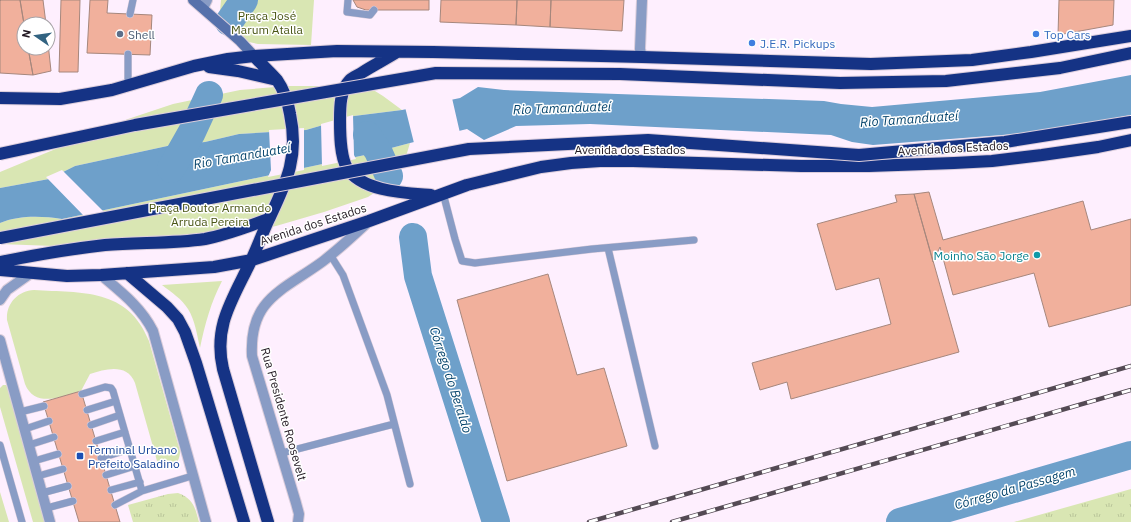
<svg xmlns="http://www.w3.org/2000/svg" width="1131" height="522" font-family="'IBM Plex Sans',sans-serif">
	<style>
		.grass { fill: url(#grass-tufts) }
		.park { fill: #d9e6b3 }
		.water { fill: #6ea0ca }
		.pier { fill: #feeffe }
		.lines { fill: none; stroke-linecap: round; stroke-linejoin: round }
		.river { stroke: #6ea0ca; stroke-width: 28 }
		.building { fill: #f1b09c; stroke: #a6877d }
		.lane-casing { stroke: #dbcddb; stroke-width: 8 }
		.street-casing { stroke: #dbcddb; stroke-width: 12 }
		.secondary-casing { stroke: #dbcddb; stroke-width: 12 }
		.highway-casing { stroke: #dbcddb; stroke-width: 14 }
		.lane { stroke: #899cc5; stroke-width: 7 }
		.street { stroke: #899cc5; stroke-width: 10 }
		.secondary { stroke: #5671ab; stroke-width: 10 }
		.highway { stroke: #153385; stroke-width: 12 }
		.rail-casing { stroke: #544a54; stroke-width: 4.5 }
		.rail { stroke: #fff; stroke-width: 3; stroke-dasharray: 9; stroke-linecap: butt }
		.highway-bridge-casing { stroke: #dbcddb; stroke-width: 14; stroke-linecap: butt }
		.highway-bridge { stroke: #153385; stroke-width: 12 }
		.service-dot { fill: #5c6f8a; stroke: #fff; stroke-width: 1.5 }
		.shop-dot { fill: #3f7fe0; stroke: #fff; stroke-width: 1.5 }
		.culture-dot { fill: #0f9aa8; stroke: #fff; stroke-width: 1.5 }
		.transit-dot { fill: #1a4fb4; stroke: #fff; stroke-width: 1.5 }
		.labels { text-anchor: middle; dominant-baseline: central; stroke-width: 3; stroke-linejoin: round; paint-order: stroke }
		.park-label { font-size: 12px; fill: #495514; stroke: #fff }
		.service-label { font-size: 12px; fill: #4e5e75; stroke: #fff; text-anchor: start }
		.shop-label { font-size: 12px; fill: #366cbe; stroke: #fff; text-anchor: start }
		.street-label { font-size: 12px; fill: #231a23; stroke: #fff }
		.culture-label { font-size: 12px; fill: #0d838f; stroke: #fff; text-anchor: end }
		.transit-label { font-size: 12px; fill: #164399; stroke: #fff; text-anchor: start }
		.water-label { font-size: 13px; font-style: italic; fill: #05446c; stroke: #fff }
	</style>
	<defs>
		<pattern id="grass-tufts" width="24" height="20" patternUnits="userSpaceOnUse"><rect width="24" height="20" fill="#d9e6b3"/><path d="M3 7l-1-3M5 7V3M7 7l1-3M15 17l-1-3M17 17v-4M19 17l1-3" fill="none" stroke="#bac59a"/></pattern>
	</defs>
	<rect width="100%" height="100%" fill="#feeffe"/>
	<path class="grass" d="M 1131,489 L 1131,522 L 1014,522 Z
		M 178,493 C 194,499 195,508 199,522 L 133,522 L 128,505 L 168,494 Z"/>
	<path class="park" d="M 221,0 L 314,0 L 311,45 L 258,44 L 244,41 L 224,23 L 220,11 Z
		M 287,86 L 317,86 L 354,88 L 375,91 L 383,96 L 402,110 L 354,116 L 306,130 L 239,134 L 205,142 L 172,145 L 75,166 L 49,179 L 0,188 L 0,172 L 128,119 L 173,104 L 240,90 Z
		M 410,143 L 404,163 L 389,183 L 368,197 L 324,212 L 276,226 L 201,242 L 106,248 L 0,244 L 0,223 C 19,215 42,216 62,219 L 365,155 Z
		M 222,281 C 211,302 205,324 200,348 C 197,335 195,320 188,309 C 182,299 171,292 162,285 Z
		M 34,290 C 82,293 128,288 149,341 L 180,451 C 180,459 177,465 169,468 L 162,466 L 157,461 L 135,383 C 127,363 106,369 90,374 L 81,391 C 63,396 35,409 25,384 L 7,320 C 6,303 18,291 34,290 Z
		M 3,385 L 6,385 L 7,387 L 46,522 L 33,522 L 0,407 L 0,388 Z
		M 0,492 L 9,522 L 0,522 Z"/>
	<path class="water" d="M 1131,75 L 1131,115 L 1040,132 L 873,145 L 852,142 L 831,135 L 590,124 L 516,126 L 484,140 L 467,129 L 410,143 L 365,155 L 62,219 C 42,216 19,215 0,223 L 0,188 L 49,179 L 75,166 L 172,145 L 205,142 L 239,134 L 306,130 L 354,116 L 402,110 L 460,98 L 478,87 L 504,90 L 824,101 L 841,104 L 872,107 L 1040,92 Z"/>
	<path class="pier" d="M 452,98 L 460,133 L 414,143 L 405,107 Z
		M 353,115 L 354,155 L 356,159 L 322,166 L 321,124 Z
		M 304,128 L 304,170 L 268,177 L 271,170 L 269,130 Z
		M 62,170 L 104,212 L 84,216 L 46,177 Z"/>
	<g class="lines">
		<path class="river" d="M 229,22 L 244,0
			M 367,135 L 378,151 L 389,176
			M 171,169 L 192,132 L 209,95
			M 413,237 L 418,276 L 496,522
			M 900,522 L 1131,455"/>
	</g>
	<path class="building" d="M 1,0 L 20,0 L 24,24 L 24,48 L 28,48 L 33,75 L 0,73 L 0,1 Z
		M 20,0 L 43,0 L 46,24 L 24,24 Z
		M 61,0 L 80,0 L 78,72 L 59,72 Z
		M 90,0 L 108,0 L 107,13 L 152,15 L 150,55 L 87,53 Z
		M 353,0 L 429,0 L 429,10 L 366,10 L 357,7 Z
		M 441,0 L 517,0 L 516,25 L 440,22 Z
		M 517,0 L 551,0 L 550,27 L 516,25 Z
		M 551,0 L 624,0 L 622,31 L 550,27 Z
		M 1059,0 L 1114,0 L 1113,25 L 1058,35 Z
		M 48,43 L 51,71 L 33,75 L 28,48 L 48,48 Z
		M 929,192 L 943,240 L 1083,201 L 1091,230 L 1131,219 L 1131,305 L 1049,327 L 1034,273 L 953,295 L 940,247 L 933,262 L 914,194 Z
		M 914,194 L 959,352 L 791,399 L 787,382 L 760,390 L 752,363 L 891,324 L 879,278 L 836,290 L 817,224 L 897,202 L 895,195 Z
		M 548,274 L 577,375 L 604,368 L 627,446 L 507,481 L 457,300 Z
		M 81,391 L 120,522 L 79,522 L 43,402 Z"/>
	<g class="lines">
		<defs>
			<path id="lane" d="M 348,0 L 347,12 L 370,15 L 374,10
				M 130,14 L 133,0
				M 128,86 L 128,54
				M 443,193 L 455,239 L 462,261 L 475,263 L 592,249 L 694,240
				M 608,248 L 655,446
				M 331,256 L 343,275 L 387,395 L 410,484
				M 82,394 L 105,387 L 111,388 L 113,391 L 142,491
				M 87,410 L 116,401
				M 20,412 L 44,406
				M 91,425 L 120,415
				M 25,429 L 49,421
				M 96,441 L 125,432
				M 0,445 L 22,522
				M 29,445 L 54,437
				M 282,453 L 394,424
				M 101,458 L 130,449
				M 34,461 L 58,454
				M 106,475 L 135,466
				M 38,476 L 63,469
				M 111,490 L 140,482
				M 42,493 L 68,486
				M 115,505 L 142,491 L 192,476
				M 47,508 L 73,501"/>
			<path id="street" d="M 203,8 L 207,0
				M 642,57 L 640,49 L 642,0
				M 101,275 C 121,292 141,307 153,331 L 206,522
				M 0,300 L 7,290 L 31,273
				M 0,340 L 50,522
				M 298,522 L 299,514 L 296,503 L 252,356 C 249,299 282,291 322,262 C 338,250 353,236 368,222"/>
			<path id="secondary" d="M 193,0 L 240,41 L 254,56"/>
			<path id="highway" d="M 397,52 C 386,59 374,65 363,72 C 359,75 353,77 350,80 C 340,90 340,107 340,120 C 340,134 340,156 347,168 C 362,192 407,193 431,195
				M 254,56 C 261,64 270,72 277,80 C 284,90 288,102 290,114 C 299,157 287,181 269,219 C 261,236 255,254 246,271 C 229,305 214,330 223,369 L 268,522
				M 209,67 L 238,71 L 277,80
				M 0,98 L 60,99 L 112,90 L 194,66 L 228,59 L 254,56 L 337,51 L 433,52 L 642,57 L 871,64 L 972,60 L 1031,52 L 1131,36
				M 0,262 C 35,255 70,249 105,245 C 138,242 172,244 205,239 C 227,235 249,226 269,219
				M 0,270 L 67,276 L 101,275 L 214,267 L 252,260 L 369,221 L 467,185 L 541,167 L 571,163 L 600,161 L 633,161 L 801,166 L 869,166 L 954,163 L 992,161 L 1042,155 L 1098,147 L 1131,140
				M 127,273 L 167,307 L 178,319 L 185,332 L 196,363 L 244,522"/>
		</defs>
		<use href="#lane" class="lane-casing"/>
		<use href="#street" class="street-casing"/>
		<use href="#secondary" class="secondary-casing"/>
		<use href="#highway" class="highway-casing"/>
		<use href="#lane" class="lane"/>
		<use href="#street" class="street"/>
		<use href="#secondary" class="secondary"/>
		<use href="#highway" class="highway"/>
		<defs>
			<path id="rail" d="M 589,522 L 1131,366
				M 672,522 L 1131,390"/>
		</defs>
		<use href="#rail" class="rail-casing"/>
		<use href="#rail" class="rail"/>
		<defs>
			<path id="highway-bridge" d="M 0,154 L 135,125 L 436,73 L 620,74 L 840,83 L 946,81 L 1060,68 L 1131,53
				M 0,238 L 469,149 L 648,140 L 859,155 L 1005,142 L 1131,122"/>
		</defs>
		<use href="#highway-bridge" class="highway-bridge-casing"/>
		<use href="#highway-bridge" class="highway-bridge"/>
	</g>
	<circle class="service-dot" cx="120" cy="34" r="4"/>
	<g class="shop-dot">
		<circle cx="1036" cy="34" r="4"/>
		<circle cx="752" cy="43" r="4"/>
	</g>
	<circle class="culture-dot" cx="1037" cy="255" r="4"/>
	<rect class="transit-dot" x="76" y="452" width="8" height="8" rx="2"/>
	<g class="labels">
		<g class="park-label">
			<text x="267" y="15">Praça José<tspan x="267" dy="14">Marum Atalla</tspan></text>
			<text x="210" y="207">Praça Doutor Armando<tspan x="210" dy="14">Arruda Pereira</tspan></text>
		</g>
		<g class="service-label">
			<text x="128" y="34">Shell</text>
		</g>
		<g class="shop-label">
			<text x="1044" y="34">Top Cars</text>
			<text x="760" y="43">J.E.R. Pickups</text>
		</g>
		<g class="street-label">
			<text transform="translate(953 148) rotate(-3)">Avenida dos Estados</text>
			<text x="630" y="149">Avenida dos Estados</text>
			<text transform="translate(313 224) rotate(-18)">Avenida dos Estados</text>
			<text transform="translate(284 414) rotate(74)">Rua Presidente Roosevelt</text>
		</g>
		<g class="culture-label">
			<text x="1029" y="255">Moinho São Jorge</text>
		</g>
		<g class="transit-label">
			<text x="88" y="449">Terminal Urbano<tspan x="88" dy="14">Prefeito Saladino</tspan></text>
		</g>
		<g class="water-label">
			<text transform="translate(562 108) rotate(-2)">Rio Tamanduateí</text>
			<text transform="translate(909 119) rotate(-4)">Rio Tamanduateí</text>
			<text transform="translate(242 156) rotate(-10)">Rio Tamanduateí</text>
			<text transform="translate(451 380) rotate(72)">Córrego do Beraldo</text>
			<text transform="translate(1015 488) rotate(-16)">Córrego da Passagem</text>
		</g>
	</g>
	<g transform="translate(36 36) rotate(283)"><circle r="19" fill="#ffffff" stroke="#a7a3a7"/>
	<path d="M0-3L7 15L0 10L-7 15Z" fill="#326381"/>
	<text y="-6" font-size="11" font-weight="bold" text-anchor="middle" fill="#231a23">N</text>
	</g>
</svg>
